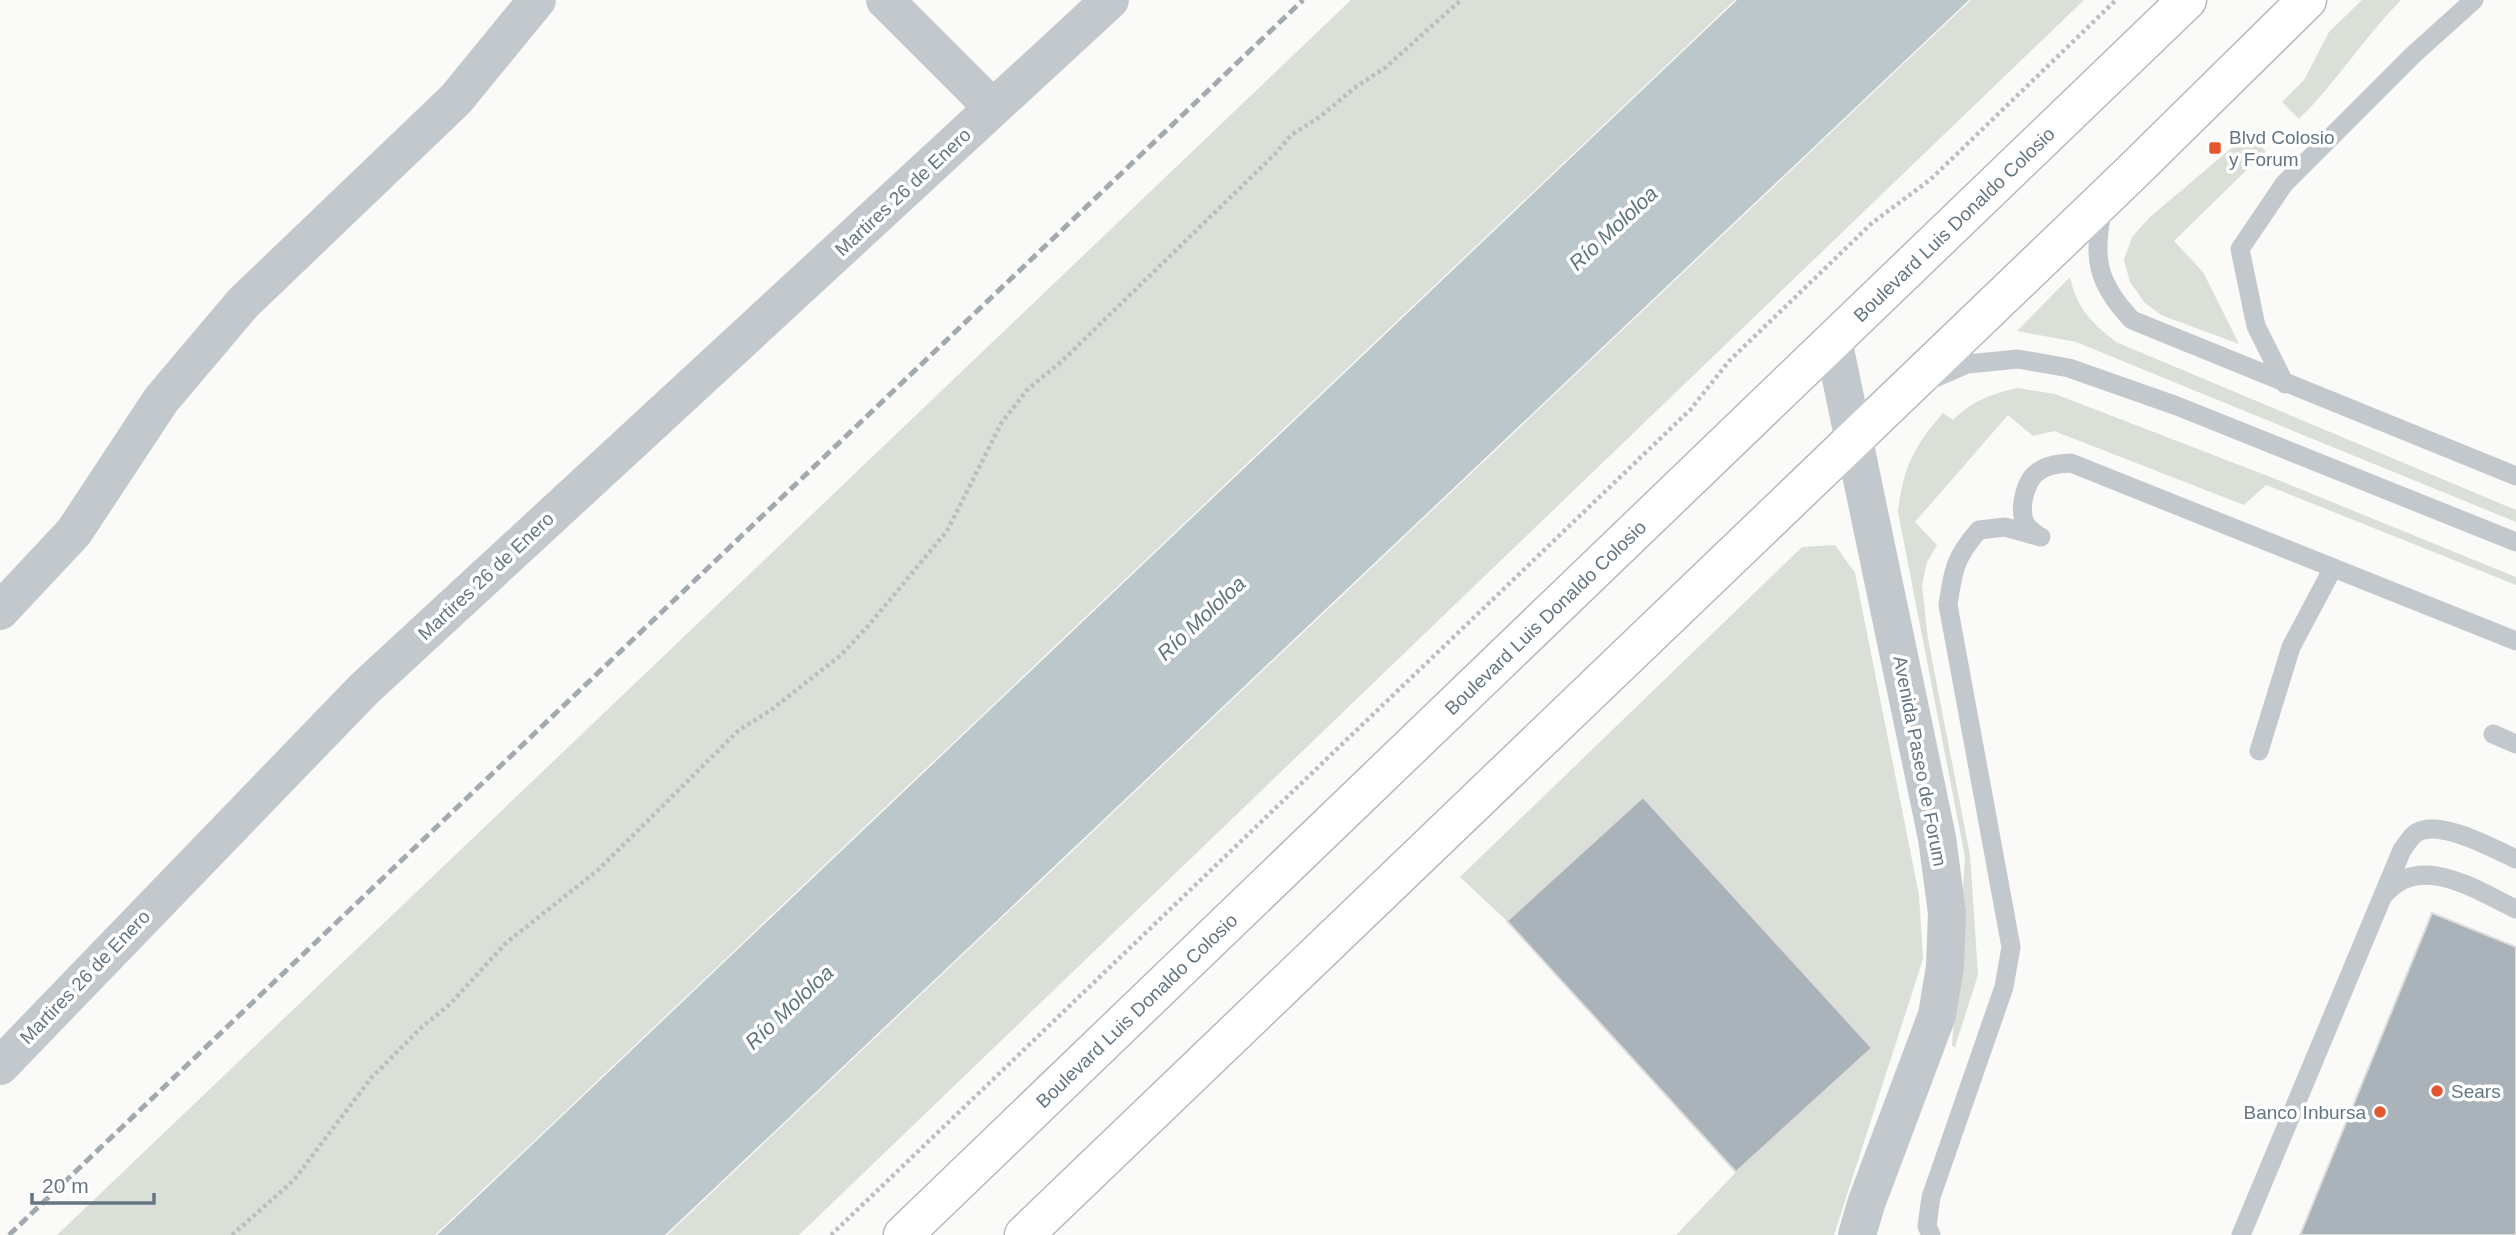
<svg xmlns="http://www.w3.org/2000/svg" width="2516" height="1235" font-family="Arial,sans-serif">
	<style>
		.green { fill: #dadfd7 }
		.water { fill: #bbc7cb }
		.building { fill: #aab3b9; stroke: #dcdcda; stroke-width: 2 }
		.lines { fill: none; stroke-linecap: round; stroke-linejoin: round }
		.primary-casing { stroke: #b5babe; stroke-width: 41 }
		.path { stroke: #bbbfc2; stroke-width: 4.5; stroke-dasharray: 3.5 3.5; stroke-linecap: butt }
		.service { stroke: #c3c8cc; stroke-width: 19 }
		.minor { stroke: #c3c8cc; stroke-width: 38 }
		.tertiary { stroke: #c3c8cc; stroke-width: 38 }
		.primary { stroke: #fff; stroke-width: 38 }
		.rail { stroke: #a2aab0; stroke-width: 5; stroke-dasharray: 10 5; stroke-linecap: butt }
		.poi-dot { fill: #e4572e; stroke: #fff; stroke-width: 2.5 }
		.labels { text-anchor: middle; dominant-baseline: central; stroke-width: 7; stroke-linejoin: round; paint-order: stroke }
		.poi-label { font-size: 19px; fill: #657683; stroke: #fff; text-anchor: start }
		.street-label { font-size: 19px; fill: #657683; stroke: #fff }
		.water-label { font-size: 21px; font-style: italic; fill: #60757c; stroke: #fff }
	</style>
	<rect width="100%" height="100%" fill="#fafaf8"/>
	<path class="green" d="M 1351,0 L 1735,0 L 435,1235 L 57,1235 Z
		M 1971,0 L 2084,0 L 799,1235 L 667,1235 Z
		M 2362,0 L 2401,0 C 2364,37 2337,82 2299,119 L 2282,102 L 2304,80 L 2329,32 Z
		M 2248,134 L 2266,151 L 2174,241 L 2203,272 L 2239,344 L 2161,315 L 2145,303 L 2130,282 L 2124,260 L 2132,237 L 2150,217 Z
		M 2070,277 C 2077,309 2091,322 2116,342 L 2516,510 L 2516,522 L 2076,342 L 2017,331 Z
		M 2017,388 L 2055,394 L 2273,478 L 2516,577 L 2516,585 L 2266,485 L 2244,505 L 2054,431 L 2033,436 L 2008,415 L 1915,522 L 1937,545 L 1927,562 L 1922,585 L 1928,639 L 1970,855 L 1978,975 L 1955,1047 L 1952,1046 L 1965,857 L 1898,512 C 1903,468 1914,446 1943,413 L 1953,420 C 1972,401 1991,394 2017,388 Z
		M 1835,545 L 1855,573 L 1919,895 L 1923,959 L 1834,1235 L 1676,1235 L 1736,1172 L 1872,1048 L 1644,797 L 1507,921 L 1460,877 L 1802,547 Z"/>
	<path class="water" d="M 1737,0 L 1969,0 L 665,1235 L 437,1235 Z"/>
	<path class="building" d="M 1643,797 L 1872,1048 L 1736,1172 L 1507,921 Z
		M 2432,913 L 2516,947 L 2516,1235 L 2300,1235 Z"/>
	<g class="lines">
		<defs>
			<g id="primary">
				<path id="s1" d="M 903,1235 L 2187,0"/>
				<path d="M 1024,1235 L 2127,177 L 2307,0"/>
			</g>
		</defs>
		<use href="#primary" class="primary-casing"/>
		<path class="path" d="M 232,1235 L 294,1180 L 371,1078 L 422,1027 L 450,1004 L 506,943 L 598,870 L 739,730 L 771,710 L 841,655 L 869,625 L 947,531 L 1002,422 L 1028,389 L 1062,361 L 1277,152 L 1291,135 L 1321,116 L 1353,89 L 1386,67 L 1461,0
			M 831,1235 L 1691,409 L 1729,361 L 1872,223 L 1931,179 L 2116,0"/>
		<path class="service" d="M 2103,208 C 2092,258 2097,283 2132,320 L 2516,476
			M 1930,380 L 1967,364 L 2018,359 L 2069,368 L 2177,406 L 2516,542
			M 2285,384 L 2256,326 L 2240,249 L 2284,184 L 2413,55 L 2474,0
			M 2040,537 C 2036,534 2030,530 2027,526 C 2017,512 2025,479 2039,471 C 2049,464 2060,464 2071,463 L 2516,641
			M 2493,734 L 2516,744
			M 2259,751 L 2291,647 L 2333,568
			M 2384,895 C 2420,851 2477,891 2516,909
			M 1931,1235 L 1927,1226 L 1931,1197 L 2004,987 L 2011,947 L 1948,605 C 1953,570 1955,557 1979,530 L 2005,527 L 2041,537
			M 2241,1235 L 2402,850 C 2406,845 2411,836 2416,833 C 2439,818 2494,849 2516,859"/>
		<path class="minor" d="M 885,0 L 993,108
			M 0,611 L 74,532 L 161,400 L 243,303 L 456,99 L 537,0
			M 0,1066 L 364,689 L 1110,0"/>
		<path class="tertiary" d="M 1833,340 L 1937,838 L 1947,913 L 1945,967 L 1937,1015 L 1866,1204 L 1857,1235"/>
		<use href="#primary" class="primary"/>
		<path class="rail" d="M 9,1235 L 1303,0"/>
	</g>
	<g class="poi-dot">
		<rect x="2208" y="141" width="14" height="14" rx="3.5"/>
		<circle cx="2437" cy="1091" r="7"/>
		<circle cx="2380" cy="1112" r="7"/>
	</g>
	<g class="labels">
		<g class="poi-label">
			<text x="2229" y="137">Blvd Colosio<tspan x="2229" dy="22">y Forum</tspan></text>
			<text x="2451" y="1091">Sears</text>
			<text x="2366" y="1112" text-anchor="end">Banco Inbursa</text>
		</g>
		<g class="street-label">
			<text transform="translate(903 192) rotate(-43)">Martires 26 de Enero</text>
			<text stroke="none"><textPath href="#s1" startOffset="1458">Boulevard Luis Donaldo Colosio</textPath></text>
			<text transform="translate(486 576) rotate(-43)">Martires 26 de Enero</text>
			<text stroke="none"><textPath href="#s1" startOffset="891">Boulevard Luis Donaldo Colosio</textPath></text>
			<text transform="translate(1920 761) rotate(79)">Avenida Paseo de Forum</text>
			<text transform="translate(85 977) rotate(-46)">Martires 26 de Enero</text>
			<text stroke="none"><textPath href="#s1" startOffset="324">Boulevard Luis Donaldo Colosio</textPath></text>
		</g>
		<g class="water-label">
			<text transform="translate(1613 228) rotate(-43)">Río Mololoa</text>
			<text transform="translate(1201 618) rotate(-43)">Río Mololoa</text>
			<text transform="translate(789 1007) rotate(-43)">Río Mololoa</text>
		</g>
	</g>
	<path d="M32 1193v10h122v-10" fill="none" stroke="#657683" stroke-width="3.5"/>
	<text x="42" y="1193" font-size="21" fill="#657683" stroke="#ffffff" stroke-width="5" paint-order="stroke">20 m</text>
</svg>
